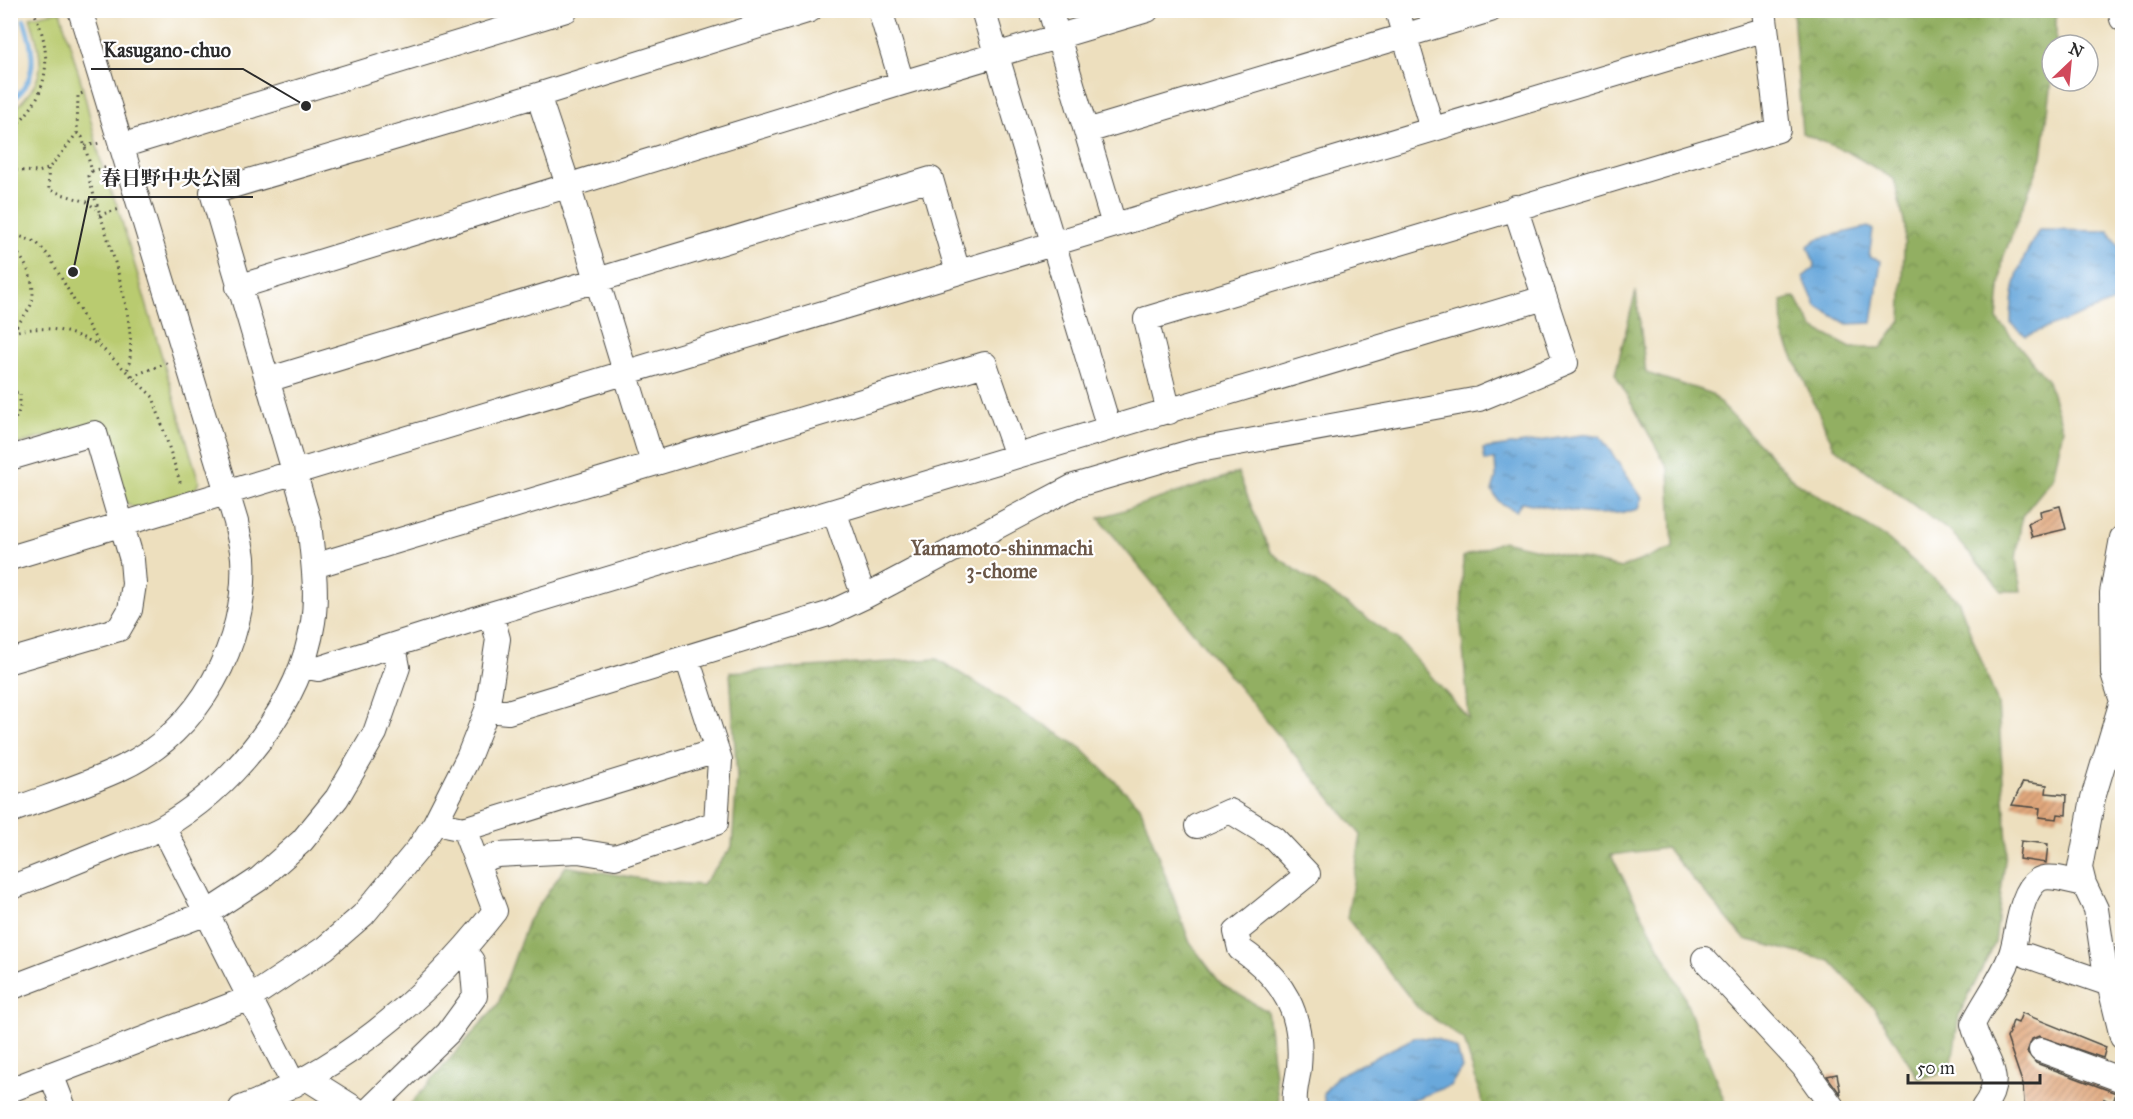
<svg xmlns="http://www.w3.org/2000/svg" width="2133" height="1119" font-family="'IM FELL Great Primer','Noto Serif JP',serif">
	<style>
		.green { fill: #b9cb6f; stroke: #727b4d; stroke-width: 1.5 }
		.forest { fill: url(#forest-crowns); stroke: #5e6d46; stroke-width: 1.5 }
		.water { fill: url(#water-ripples); stroke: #4a6a83; stroke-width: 1.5 }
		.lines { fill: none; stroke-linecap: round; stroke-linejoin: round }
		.stream { stroke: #69a8db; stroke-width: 5 }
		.building { fill: url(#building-hatch) }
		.minor-casing { stroke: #484641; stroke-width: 26 }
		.path { stroke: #484641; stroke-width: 3; stroke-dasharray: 1.5 4.5; stroke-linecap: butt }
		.minor { stroke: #fff; stroke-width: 24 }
		.labels { text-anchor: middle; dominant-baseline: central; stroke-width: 4.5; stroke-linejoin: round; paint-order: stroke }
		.neighbourhood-label { font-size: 20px; font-weight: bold; fill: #6b5748; stroke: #fff }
		.leader { fill: none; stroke: #2b2b2b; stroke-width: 2 }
		.callout-dot { fill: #2b2b2b; stroke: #fff; stroke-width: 2 }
		.callout-label { font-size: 20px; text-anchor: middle; font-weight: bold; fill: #2b2b2b; stroke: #fff; stroke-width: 4.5; stroke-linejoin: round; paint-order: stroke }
	</style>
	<defs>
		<pattern id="forest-crowns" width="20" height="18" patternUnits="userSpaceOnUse" patternTransform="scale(1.5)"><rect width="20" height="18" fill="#92af62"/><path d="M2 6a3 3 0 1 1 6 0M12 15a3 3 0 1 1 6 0" fill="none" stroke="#778f51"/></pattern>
		<pattern id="water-ripples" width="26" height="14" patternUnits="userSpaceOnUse" patternTransform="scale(1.5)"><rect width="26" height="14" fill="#69a8db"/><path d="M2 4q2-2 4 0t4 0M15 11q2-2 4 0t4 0" fill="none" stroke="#5789b2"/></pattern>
		<pattern id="building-hatch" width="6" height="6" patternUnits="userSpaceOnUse" patternTransform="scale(1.5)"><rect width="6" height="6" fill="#e1a87d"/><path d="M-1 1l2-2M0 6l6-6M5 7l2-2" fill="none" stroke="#b78967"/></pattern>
	</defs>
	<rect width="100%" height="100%" fill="#fff"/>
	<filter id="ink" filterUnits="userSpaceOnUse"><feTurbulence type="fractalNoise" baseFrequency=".0167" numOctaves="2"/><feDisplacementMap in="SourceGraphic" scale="12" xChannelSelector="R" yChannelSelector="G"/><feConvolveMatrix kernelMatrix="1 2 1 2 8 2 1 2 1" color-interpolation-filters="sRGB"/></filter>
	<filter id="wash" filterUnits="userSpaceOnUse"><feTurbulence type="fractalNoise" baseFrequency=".008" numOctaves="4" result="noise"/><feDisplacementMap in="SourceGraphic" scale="24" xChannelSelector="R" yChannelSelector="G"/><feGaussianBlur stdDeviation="1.35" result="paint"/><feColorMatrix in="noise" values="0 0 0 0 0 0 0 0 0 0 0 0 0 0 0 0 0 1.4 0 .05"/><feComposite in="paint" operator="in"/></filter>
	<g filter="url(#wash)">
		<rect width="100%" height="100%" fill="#eddfbe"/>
		<path class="green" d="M 60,11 L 82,85 L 106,182 L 117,205 L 199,482 L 193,494 L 138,510 L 125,502 L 102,421 L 11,446 L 11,113 C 48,77 44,65 30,17 Z"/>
		<path class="forest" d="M 1793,11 L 2056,11 L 2056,45 L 2052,45 L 2052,81 L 2042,157 L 2003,258 L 1997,319 L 2048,381 L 2063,429 L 2053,478 L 2022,516 L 2016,559 L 2021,591 L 2002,591 L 1953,534 L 1834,447 L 1783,334 L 1782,301 L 1795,297 L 1813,328 L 1851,348 L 1881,348 L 1901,321 L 1905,226 L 1894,179 L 1848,152 L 1802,133 Z
			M 1636,291 L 1646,373 L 1710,393 L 1796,482 L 1888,539 L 1958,600 L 1998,704 L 2007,843 L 1995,943 L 1959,1015 L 1951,1070 L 1919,1079 L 1875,1009 L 1830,961 L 1745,939 L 1666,848 L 1611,855 L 1680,986 L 1727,1108 L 1484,1108 L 1464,1040 L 1417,1007 L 1347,918 L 1361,835 L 1099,518 L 1238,473 L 1270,552 L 1398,639 L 1469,719 L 1461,625 L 1463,557 L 1503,541 L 1621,568 L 1673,548 L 1669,470 L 1615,374 Z
			M 937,659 L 1080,747 L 1140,806 L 1190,943 L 1222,985 L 1267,1011 L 1279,1108 L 407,1108 L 498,1004 L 528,921 L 566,866 L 660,882 L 702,885 L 732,847 L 737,778 L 730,672 Z"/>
		<path class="water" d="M 1868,227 L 1873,230 L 1869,257 L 1881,261 L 1872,323 L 1847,324 L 1816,306 L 1803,277 L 1815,267 L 1808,246 L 1817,239 Z
			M 2039,230 L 2109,231 L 2122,251 L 2122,299 L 2026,336 L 2011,324 C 2011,284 2019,264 2039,230 Z
			M 1588,434 L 1600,436 L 1642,498 L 1639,509 C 1598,520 1562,510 1522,502 L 1516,511 L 1499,502 L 1492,491 L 1496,477 L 1495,459 L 1485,461 L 1483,449 Z
			M 1416,1037 L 1437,1039 L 1457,1049 L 1462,1068 L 1450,1086 L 1390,1108 L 1326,1108 L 1323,1094 L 1337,1076 Z"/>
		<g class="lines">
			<path class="stream" d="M 10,101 C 40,81 34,50 24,20"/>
		</g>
		<g id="blocks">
			<path class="building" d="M 2060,506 L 2066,529 L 2032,537 L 2028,523 L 2041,517 L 2040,511 Z
				M 2023,782 L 2047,785 L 2046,793 L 2067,795 L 2066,815 L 2058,814 L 2057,819 L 2039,817 L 2040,808 L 2012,805 Z
				M 2021,841 L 2048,844 L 2046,863 L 2019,859 Z
				M 2022,1013 L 2106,1047 L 2103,1058 L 2039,1036 L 2032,1039 L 2027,1052 L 2036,1063 L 2116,1093 L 2113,1103 L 2104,1099 L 2104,1108 L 2028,1108 L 2029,1106 L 2024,1104 L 2023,1085 L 2007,1038 L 2013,1021 L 2018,1023 Z
				M 1837,1074 L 1841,1095 L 1827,1076 Z"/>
		</g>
	</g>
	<g filter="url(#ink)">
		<use href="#blocks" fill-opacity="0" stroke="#484641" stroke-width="1.5"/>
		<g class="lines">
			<defs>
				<path id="minor" d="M 880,10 L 902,83
					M 983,10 L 1109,428
					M 1050,10 L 1114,225
					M 1397,10 L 1432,129
					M 2120,10 L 2122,19
					M 538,95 L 568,185 L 653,463
					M 1087,131 L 1490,10
					M 121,146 L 566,10
					M 238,287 L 902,83 L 1147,10
					M 267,380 L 931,179 L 958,272
					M 1169,412 L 1146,319 L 1778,130 L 1764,10
					M 10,458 L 95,433 L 132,560 L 134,584 L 130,610 L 119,629 L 10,661
					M 2122,538 L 2112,593 L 2113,673 L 2122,701 L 2093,798 L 2080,868 L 2084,884 L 2096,909 L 2104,963 L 2122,1037
					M 10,558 L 1766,29
					M 314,566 L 985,364 L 1017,456
					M 864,597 L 1074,486 L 1194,451 L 1479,399 L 1566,363 L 1515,207
					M 302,666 L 318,669 L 491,614 L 1544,298
					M 487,710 L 508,712 L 828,614 L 864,597 L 834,511
					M 10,811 C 47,797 86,785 122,768 C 199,732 248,643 243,558 C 242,547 238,534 236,522 L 80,10
					M 449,826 L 464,829 L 716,751
					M 1197,826 L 1230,811 L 1274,838 L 1308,874 L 1236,932 L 1240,949 C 1283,978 1304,1014 1299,1067 C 1298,1080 1292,1096 1296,1108
					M 163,827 L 294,1085
					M 477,862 L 497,855 L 578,851 L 615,857 L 716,823 L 720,760 L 687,658
					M 10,888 C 46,874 81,860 117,845 C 132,839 149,835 163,827 C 234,786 301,704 313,622 C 318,590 312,554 309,522 L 212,192 L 538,95 L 810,10
					M 2028,956 L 2109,984
					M 1704,959 L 1803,1066 L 1833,1108
					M 10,988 L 207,913 L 259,879 L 302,841 L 337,798 L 375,733 L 398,667 L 394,647
					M 2041,1050 L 2122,1080
					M 51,1074 L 64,1108
					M 308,1079 L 354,1108
					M 10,1090 L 250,998 L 325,948 L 363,915 L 418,849 L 435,823 L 468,758 L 487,710 L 498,639 L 491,614
					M 241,1108 C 345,1069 427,998 495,911 L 464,829
					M 371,1108 L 448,1033 L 475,996 L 472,961 L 464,951
					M 1983,1108 C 2009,1074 1981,1058 1973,1024 C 1985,1000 2002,979 2011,954 C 2018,934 2019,893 2038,880 C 2048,873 2073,882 2084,884"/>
			</defs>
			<use href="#minor" class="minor-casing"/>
			<path class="path" d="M 10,15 L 25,10
				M 10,19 L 15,47 L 10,55
				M 10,130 C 49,99 55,55 33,10
				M 77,133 L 82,137 L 92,171 L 88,176 C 101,222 143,327 127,371
				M 85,146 L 100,143
				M 48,169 L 49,190 L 87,202 L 96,209
				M 10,170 L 38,172 L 48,169 L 62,153 L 77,133 L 78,95 L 83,93
				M 92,171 L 108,167
				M 99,215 L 120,209
				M 10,233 L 36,242 L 49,256 L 99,345 L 153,397 L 181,485
				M 10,246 C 26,258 39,288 30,307 C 25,316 16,326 10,335
				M 12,332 C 48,325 64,329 97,344
				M 132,376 L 167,363
				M 10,393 L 20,392 L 20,409 L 10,430"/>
			<use href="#minor" class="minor"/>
		</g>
	</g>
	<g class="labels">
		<g class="neighbourhood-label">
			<text x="1002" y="548">Yamamoto-shinmachi<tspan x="1002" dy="23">3-chome</tspan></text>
		</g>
	</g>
	<path class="leader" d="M306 106L243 69H91M73 272L89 197H253"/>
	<g class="callout-dot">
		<circle cx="306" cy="106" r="6"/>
		<circle cx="73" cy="272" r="6"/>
	</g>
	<g class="callout-label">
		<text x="167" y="57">Kasugano-chuo</text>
		<text x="171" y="185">春日野中央公園</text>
	</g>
	<rect width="2133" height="1119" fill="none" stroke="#fff" stroke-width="36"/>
	<g transform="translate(2070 63) rotate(26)"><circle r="28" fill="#ffffff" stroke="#aaaaaa" stroke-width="1.5"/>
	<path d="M0-4.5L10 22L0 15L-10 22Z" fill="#d1495b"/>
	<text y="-9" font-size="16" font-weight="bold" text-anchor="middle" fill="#2b2b2b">N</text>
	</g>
	<path d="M1908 1074v9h132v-9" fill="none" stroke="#2b2b2b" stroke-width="3"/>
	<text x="1917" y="1074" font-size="18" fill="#2b2b2b" stroke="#ffffff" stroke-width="4.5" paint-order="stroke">50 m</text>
</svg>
